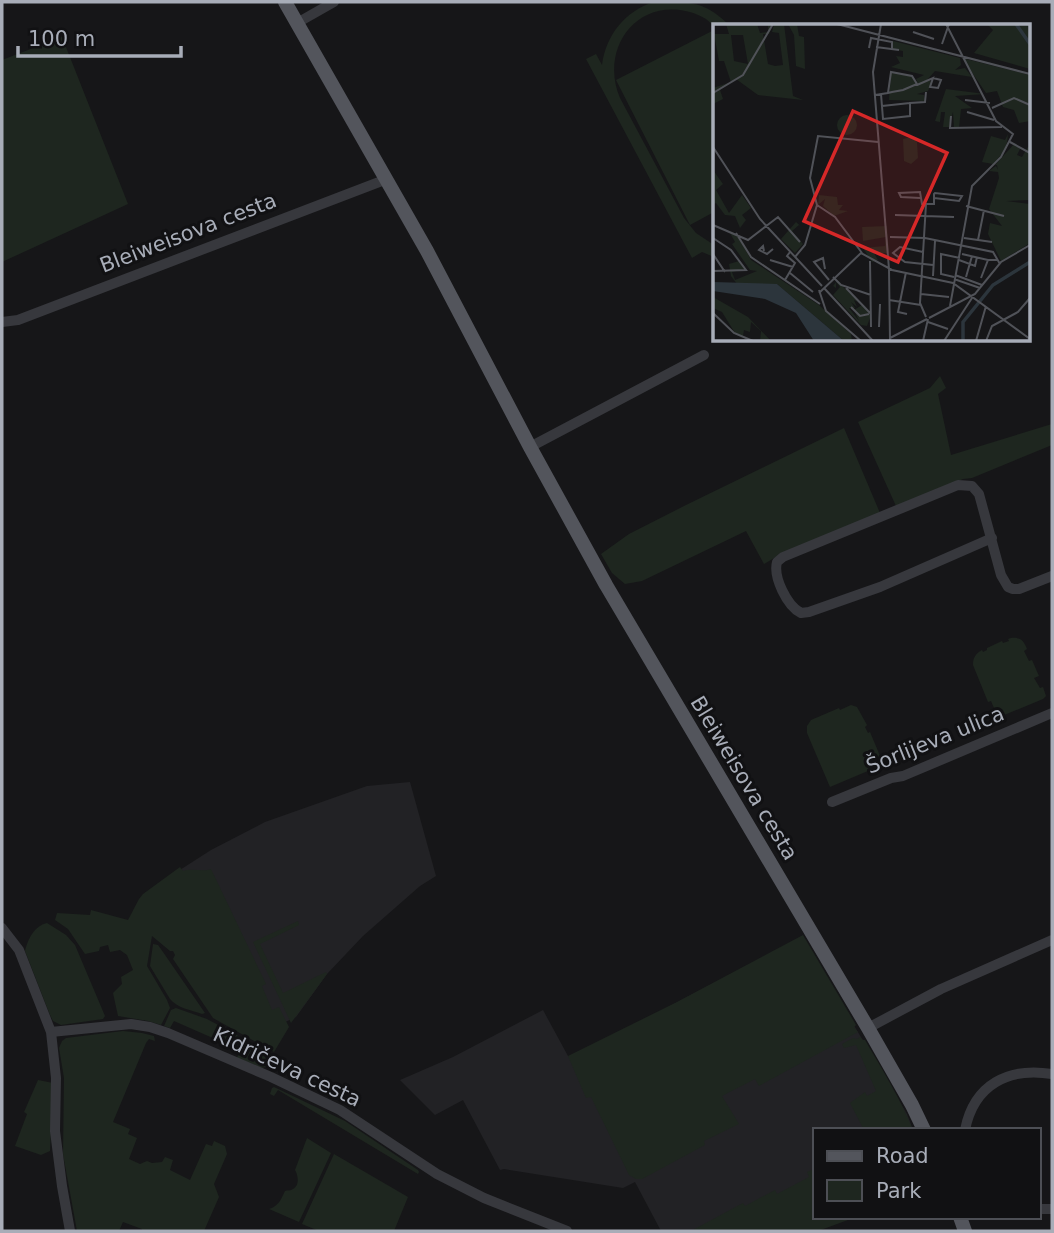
<svg xmlns="http://www.w3.org/2000/svg" width="1054" height="1233" font-family="'DejaVu Sans',sans-serif">
	<style>
		.built { fill: #222225 }
		.green { fill: #1e261f }
		.lines { fill: none; stroke-linecap: round; stroke-linejoin: round }
		.minor { stroke: #37383d; stroke-width: 10 }
		.major { stroke: #53555c; stroke-width: 14 }
		.labels { text-anchor: middle; dominant-baseline: central; stroke-width: 6; stroke-linejoin: round; paint-order: stroke }
		.street-label { font-size: 21px; fill: #a8adb8; stroke: #111113 }
		.inset-river { fill: none; stroke: #2c353c; stroke-width: 3.5 }
		.inset-road { fill: none; stroke: #505258; stroke-width: 2 }
		.view { fill: #d62828; fill-opacity: 0.15; stroke: #d62828; stroke-width: 3.5 }
		.inset-edge { fill: none; stroke: #a8adb8; stroke-width: 3.5 }
	</style>
	<rect width="100%" height="100%" fill="#161618"/>
	<path class="built" d="M 410,782 L 436,876 L 420,886 L 363,936 L 327,974 L 296,1017 L 268,1030 L 155,886 L 211,850 L 265,822 L 367,786 Z
		M 801,937 L 907,1114 L 913,1130 L 814,1130 L 814,1217 L 792,1231 L 661,1231 L 635,1182 L 623,1188 L 504,1169 L 500,1170 L 463,1100 L 435,1115 L 400,1080 L 453,1057 L 543,1010 L 568,1056 L 571,1058 Z"/>
	<path class="green" d="M 654,2 C 690,2 704,0 730,26 C 726,26 718,27 714,26 C 711,24 709,21 706,19 C 698,14 689,11 680,10 C 630,4 601,54 620,98 L 684,218 L 696,233 L 714,245 L 714,257 L 702,252 L 692,258 L 586,59 L 596,54 L 602,65 C 606,35 625,11 654,2 Z
		M 714,30 L 714,212 L 690,225 L 616,80 Z
		M 62,37 L 128,204 L 2,262 L 2,60 Z
		M 940,376 L 946,388 L 938,394 L 951,455 L 1052,424 L 1052,445 L 972,478 L 963,479 L 896,506 L 858,422 L 930,388 Z
		M 844,428 L 880,513 L 781,554 L 764,564 L 746,531 L 642,581 L 625,584 L 612,573 L 601,554 L 629,534 L 686,505 Z
		M 1011,638 C 1021,637 1024,641 1027,649 L 1024,651 L 1029,661 L 1032,660 L 1039,676 L 1034,678 L 1040,688 L 1043,687 L 1046,696 L 1043,699 L 997,718 L 994,717 L 991,709 L 994,708 L 991,701 L 988,702 L 973,665 C 973,658 975,654 982,650 L 983,652 L 987,650 L 987,648 L 1002,641 L 1003,643 L 1009,641 L 1008,639 Z
		M 851,705 L 857,707 L 867,725 L 865,727 L 868,733 L 870,732 L 883,763 L 882,765 L 830,787 L 807,733 L 807,726 L 811,720 L 839,708 L 840,710 Z
		M 180,867 L 183,871 C 193,868 204,872 211,869 L 266,984 L 262,986 L 272,1010 L 279,1007 L 289,1027 L 274,1052 L 213,1018 L 173,959 L 175,955 L 173,951 L 170,951 L 152,936 L 147,966 L 167,1000 L 170,1008 L 161,1025 L 148,1021 L 118,1016 L 113,993 L 122,984 L 121,977 L 133,970 L 127,955 L 120,950 L 110,952 L 108,945 L 100,947 L 99,951 L 85,954 L 68,929 L 55,920 L 57,913 L 90,915 L 91,910 L 128,920 L 139,899 L 143,894 Z
		M 298,921 L 299,925 L 260,944 L 283,993 L 326,972 L 327,974 L 291,1023 L 253,942 Z
		M 47,923 L 66,935 L 75,945 L 105,1016 L 103,1019 L 61,1025 L 53,1021 L 50,1015 L 25,951 C 28,939 34,926 47,923 Z
		M 803,935 L 856,1025 L 854,1027 L 858,1032 L 759,1086 L 755,1079 L 722,1096 L 739,1124 L 704,1141 L 705,1145 L 642,1179 L 636,1179 L 629,1175 L 591,1097 L 586,1098 L 568,1056 L 677,1002 Z
		M 153,944 L 158,945 L 163,952 L 205,1013 L 202,1014 C 191,1010 177,1008 170,999 L 150,966 Z
		M 176,1008 L 207,1019 L 272,1054 L 273,1059 L 271,1065 L 262,1068 L 237,1058 L 240,1050 L 174,1021 L 170,1028 L 164,1026 L 171,1010 Z
		M 123,1031 L 142,1033 L 154,1036 L 155,1041 L 149,1039 L 146,1043 L 113,1122 L 130,1129 L 128,1134 L 137,1138 L 129,1159 L 140,1164 L 147,1161 L 152,1163 L 162,1162 L 165,1157 L 173,1160 L 170,1170 L 190,1180 L 206,1144 L 212,1146 L 214,1141 L 225,1146 L 227,1154 L 214,1184 L 219,1197 L 204,1231 L 141,1231 L 142,1229 L 123,1222 L 119,1231 L 77,1231 L 63,1154 L 64,1078 L 59,1048 L 62,1041 L 66,1038 Z
		M 860,1037 L 863,1040 L 865,1040 C 882,1069 900,1098 913,1130 L 864,1130 L 850,1103 L 865,1092 L 867,1096 L 876,1091 L 856,1045 L 844,1048 L 842,1044 L 853,1038 L 857,1039 Z
		M 38,1080 L 53,1083 L 50,1151 L 41,1155 L 15,1146 L 27,1114 L 24,1112 Z
		M 274,1087 L 345,1121 L 418,1170 L 419,1172 L 418,1174 L 278,1090 L 274,1096 L 270,1094 L 272,1088 Z
		M 307,1138 L 331,1153 L 299,1222 L 269,1209 C 279,1206 281,1199 285,1191 C 287,1190 291,1191 293,1189 C 300,1185 298,1175 295,1170 Z
		M 334,1154 L 408,1197 L 394,1231 L 319,1231 L 302,1224 Z
		M 814,1169 L 814,1217 L 856,1217 L 818,1231 L 691,1231 L 743,1203 L 745,1206 L 775,1190 L 777,1194 L 809,1177 L 807,1172 Z"/>
	<g class="lines">
		<path class="minor" d="M 297,23 L 334,2
			M 2,322 L 18,320 L 387,179
			M 530,447 L 704,355
			M 992,538 L 880,587 L 809,612 L 801,613 C 787,606 773,577 777,562 L 783,557 L 958,485 L 972,486 L 979,494 L 1001,575 L 1008,587 L 1013,589 L 1019,589 L 1052,576
			M 832,802 L 891,778 L 903,776 L 1052,713
			M 2,928 L 19,950 L 51,1032 L 56,1078 L 55,1131 L 62,1186 L 70,1231
			M 868,1028 L 941,989 L 1052,940
			M 51,1032 L 131,1024 L 150,1027 L 168,1033 L 271,1077 L 340,1110 L 437,1174 L 484,1198 L 567,1231
			M 965,1130 C 974,1084 1009,1067 1052,1074
			M 1038,1209 L 1052,1209"/>
		<path class="major" d="M 285,2 L 427,251 L 530,447 L 606,585 L 868,1028 L 912,1105 L 924,1130
			M 960,1217 L 965,1231"/>
	</g>
	<g class="labels">
		<g class="street-label">
			<text transform="translate(188 233) rotate(-21)">Bleiweisova cesta</text>
			<text transform="translate(935 740) rotate(-22)">Šorlijeva ulica</text>
			<text transform="translate(744 778) rotate(59)">Bleiweisova cesta</text>
			<text transform="translate(287 1067) rotate(25)">Kidričeva cesta</text>
		</g>
	</g>
	<g transform="translate(713 24)">
		<rect width="317" height="317" fill="#161618"/>
		<path d="M 13,0 L 44,0 L 47,9 L 55,8 L 55,0 L 60,0 L 56,10 L 50,10 L 55,40 L 62,42 L 70,41 L 66,9 L 59,8 L 61,0 L 71,0 L 80,72 L 90,76 L 45,71 L 23,55 L 7,66 L 10,75 L 0,80 L 0,64 L 18,58 L 11,37 L 6,37 L 1,10 L 16,10 ZM 18,11 L 30,11 L 35,40 L 21,37 ZM 75,0 L 84,0 L 86,12 L 91,13 L 92,45 L 83,42 L 81,11 ZM 274,0 L 315,2 L 317,19 L 312,14 L 317,21 L 317,45 L 261,29 L 280,6 ZM 180,17 L 247,34 L 248,41 L 242,46 L 252,44 L 259,53 L 222,47 L 214,56 L 219,58 L 215,67 L 204,70 L 211,71 L 212,77 L 176,76 L 178,49 L 198,52 L 205,59 L 203,55 L 211,51 L 178,43 L 187,39 L 183,32 L 190,33 L 190,27 L 179,25 ZM 249,34 L 317,51 L 317,97 L 306,99 L 301,86 L 290,83 L 284,67 L 273,69 ZM 233,65 L 272,70 L 242,72 L 259,84 L 248,85 L 246,104 L 241,104 L 240,88 L 236,103 L 230,103 L 232,88 L 228,88 L 227,98 L 222,97 ZM124 101a10 10 0 1 1 20 0a10 10 0 1 1-20 0ZM 295,110 L 293,125 L 280,140 L 269,138 L 278,112 L 292,116 ZM 198,113 L 204,118 L 205,134 L 198,140 L 191,137 L 190,115 ZM 302,119 L 307,125 L 304,131 L 309,133 L 315,123 L 317,123 L 317,176 L 293,177 L 317,180 L 317,219 L 288,237 L 275,210 L 277,199 L 289,202 L 276,185 L 286,154 L 285,148 L 276,147 L 283,142 L 285,146 L 284,141 L 282,141 ZM 0,146 L 10,160 L 3,166 L 16,189 L 29,171 L 38,184 L 29,191 L 33,196 L 27,204 L 22,192 L 12,191 L 3,179 L 0,181 ZM 106,171 L 124,173 L 125,181 L 130,181 L 126,186 L 135,187 L 121,192 L 110,182 L 112,175 L 105,181 ZM 83,198 L 94,208 L 86,201 L 79,207 L 90,220 L 82,229 L 68,215 ZM 0,201 L 24,210 L 38,236 L 106,281 L 138,310 L 139,317 L 131,317 L 64,260 L 24,260 L 18,252 L 16,240 L 26,237 L 32,245 L 19,248 L 22,256 L 44,247 L 37,246 L 19,220 L 22,218 L 17,209 ZM 174,202 L 176,229 L 161,229 L 165,236 L 159,238 L 150,224 L 172,222 L 173,213 L 150,217 L 149,203 ZM 124,257 L 147,279 L 141,276 L 144,283 L 138,278 L 142,284 L 136,284 L 146,297 L 141,286 L 149,281 L 158,291 L 154,302 L 148,301 L 120,271 L 127,263 L 123,258 L 123,264 L 120,262 ZM 0,273 L 35,293 L 58,317 L 47,317 L 48,307 L 38,298 L 37,308 L 31,306 L 30,312 L 22,309 L 9,288 L 0,284 Z" fill="#1e261f" fill-rule="evenodd"/>
		<path d="M 0,258 L 64,260 L 131,317 L 101,317 L 83,289 L 52,275 L 0,267 Z" fill="#2c353c"/>
		<path class="inset-river" d="M 303,0 L 317,20M 250,317 L 250,298 L 280,261 L 317,238"/>
		<path class="inset-road" d="M 124,0 L 317,50M 168,0 L 160,48 L 176,245M 233,0 L 283,97 L 300,110 L 288,133 L 259,162 L 237,282M 200,8 L 221,15M 229,20 L 236,0M 163,23 L 186,26M 156,24 L 158,14 L 179,18 L 179,25M 204,61 L 220,54 L 217,63 L 225,64 L 228,56 L 220,54M 0,69 L 30,51 L 60,0M 168,70 L 170,95 L 197,92 L 197,79 L 212,78 L 213,68M 162,71 L 175,69 L 179,68 L 190,66 L 204,60 L 199,52 L 178,48 L 175,69M 252,76 L 277,79M 169,82 L 197,79M 279,84 L 301,74 L 317,81M 254,88 L 281,96M 238,92 L 237,104 L 289,103M 297,118 L 317,129M 0,123 L 47,195 L 109,262M 207,174 L 188,173 L 186,169 L 207,168 L 209,180 L 221,180 L 221,170 L 222,169 L 249,172 L 246,177 L 221,174M 104,181 L 122,193 L 149,229M 253,182 L 291,192M 182,191 L 241,193M 0,201 L 35,216 L 65,193 L 87,218M 23,209 L 38,233 L 107,280M 177,213 L 212,214 L 280,228 L 287,240M 0,214 L 18,226 L 33,246 L 0,247M 251,214 L 279,218M 265,216 L 271,186M 51,227 L 50,222 L 46,226 L 54,230 L 60,225M 210,228 L 187,223 L 180,229 L 192,238 L 220,241M 0,230 L 12,248M 249,230 L 275,236M 82,233 L 92,221 L 104,181 L 97,154 L 105,112 L 165,118M 57,236 L 80,243M 246,236 L 262,242 L 264,233M 157,237 L 158,303M 112,245 L 110,234 L 101,238 L 116,256M 176,245 L 177,317M 193,248 L 185,288 L 194,290M 77,249 L 100,268M 242,251 L 269,261M 220,252 L 222,217M 120,253 L 128,261 L 158,271M 241,253 L 228,250 L 228,230 L 247,234M 253,253 L 259,232M 268,254 L 275,236 L 285,236M 241,255 L 267,264M 72,256 L 82,239 L 74,232 L 77,228M 111,264 L 160,317M 133,264 L 158,290M 106,266 L 113,287 L 148,317M 106,269 L 148,229 L 179,246 L 240,259 L 317,315M 208,270 L 236,273M 176,276 L 208,281M 138,283 L 147,292 L 156,290M 0,289 L 21,309 L 40,317M 213,293 L 207,279 L 213,180M 216,294 L 262,270 L 288,238 L 317,221M 215,298 L 235,305M 166,303 L 167,280M 177,314 L 214,295M 210,317 L 215,295M 231,317 L 259,274M 263,317 L 273,282M 273,317 L 279,302 L 305,288 L 317,274"/>
		<path class="view" d="M 140,87 L 234,129 L 185,238 L 91,197 Z"/>
		<rect width="317" height="317" class="inset-edge"/>
	</g>
	<rect width="1054" height="1233" fill="none" stroke="#a8adb8" stroke-width="7"/>
	<rect x="813" y="1128" width="228" height="91" fill="#111113" stroke="#4d4f55" stroke-width="2"/>
	<rect x="827" y="1151" width="35" height="10" fill="#53555c" stroke="#4d4f55" stroke-width="2"/>
	<text x="876" y="1163" font-size="21" fill="#a8adb8">Road</text>
	<rect x="827" y="1180" width="35" height="21" fill="#1e261f" stroke="#4d4f55" stroke-width="2"/>
	<text x="876" y="1198" font-size="21" fill="#a8adb8">Park</text>
	<path d="M18 46v10h163v-10" fill="none" stroke="#a8adb8" stroke-width="3.5"/>
	<text x="28" y="46" font-size="21" fill="#a8adb8" stroke="#111113" stroke-width="5" paint-order="stroke">100 m</text>
</svg>
